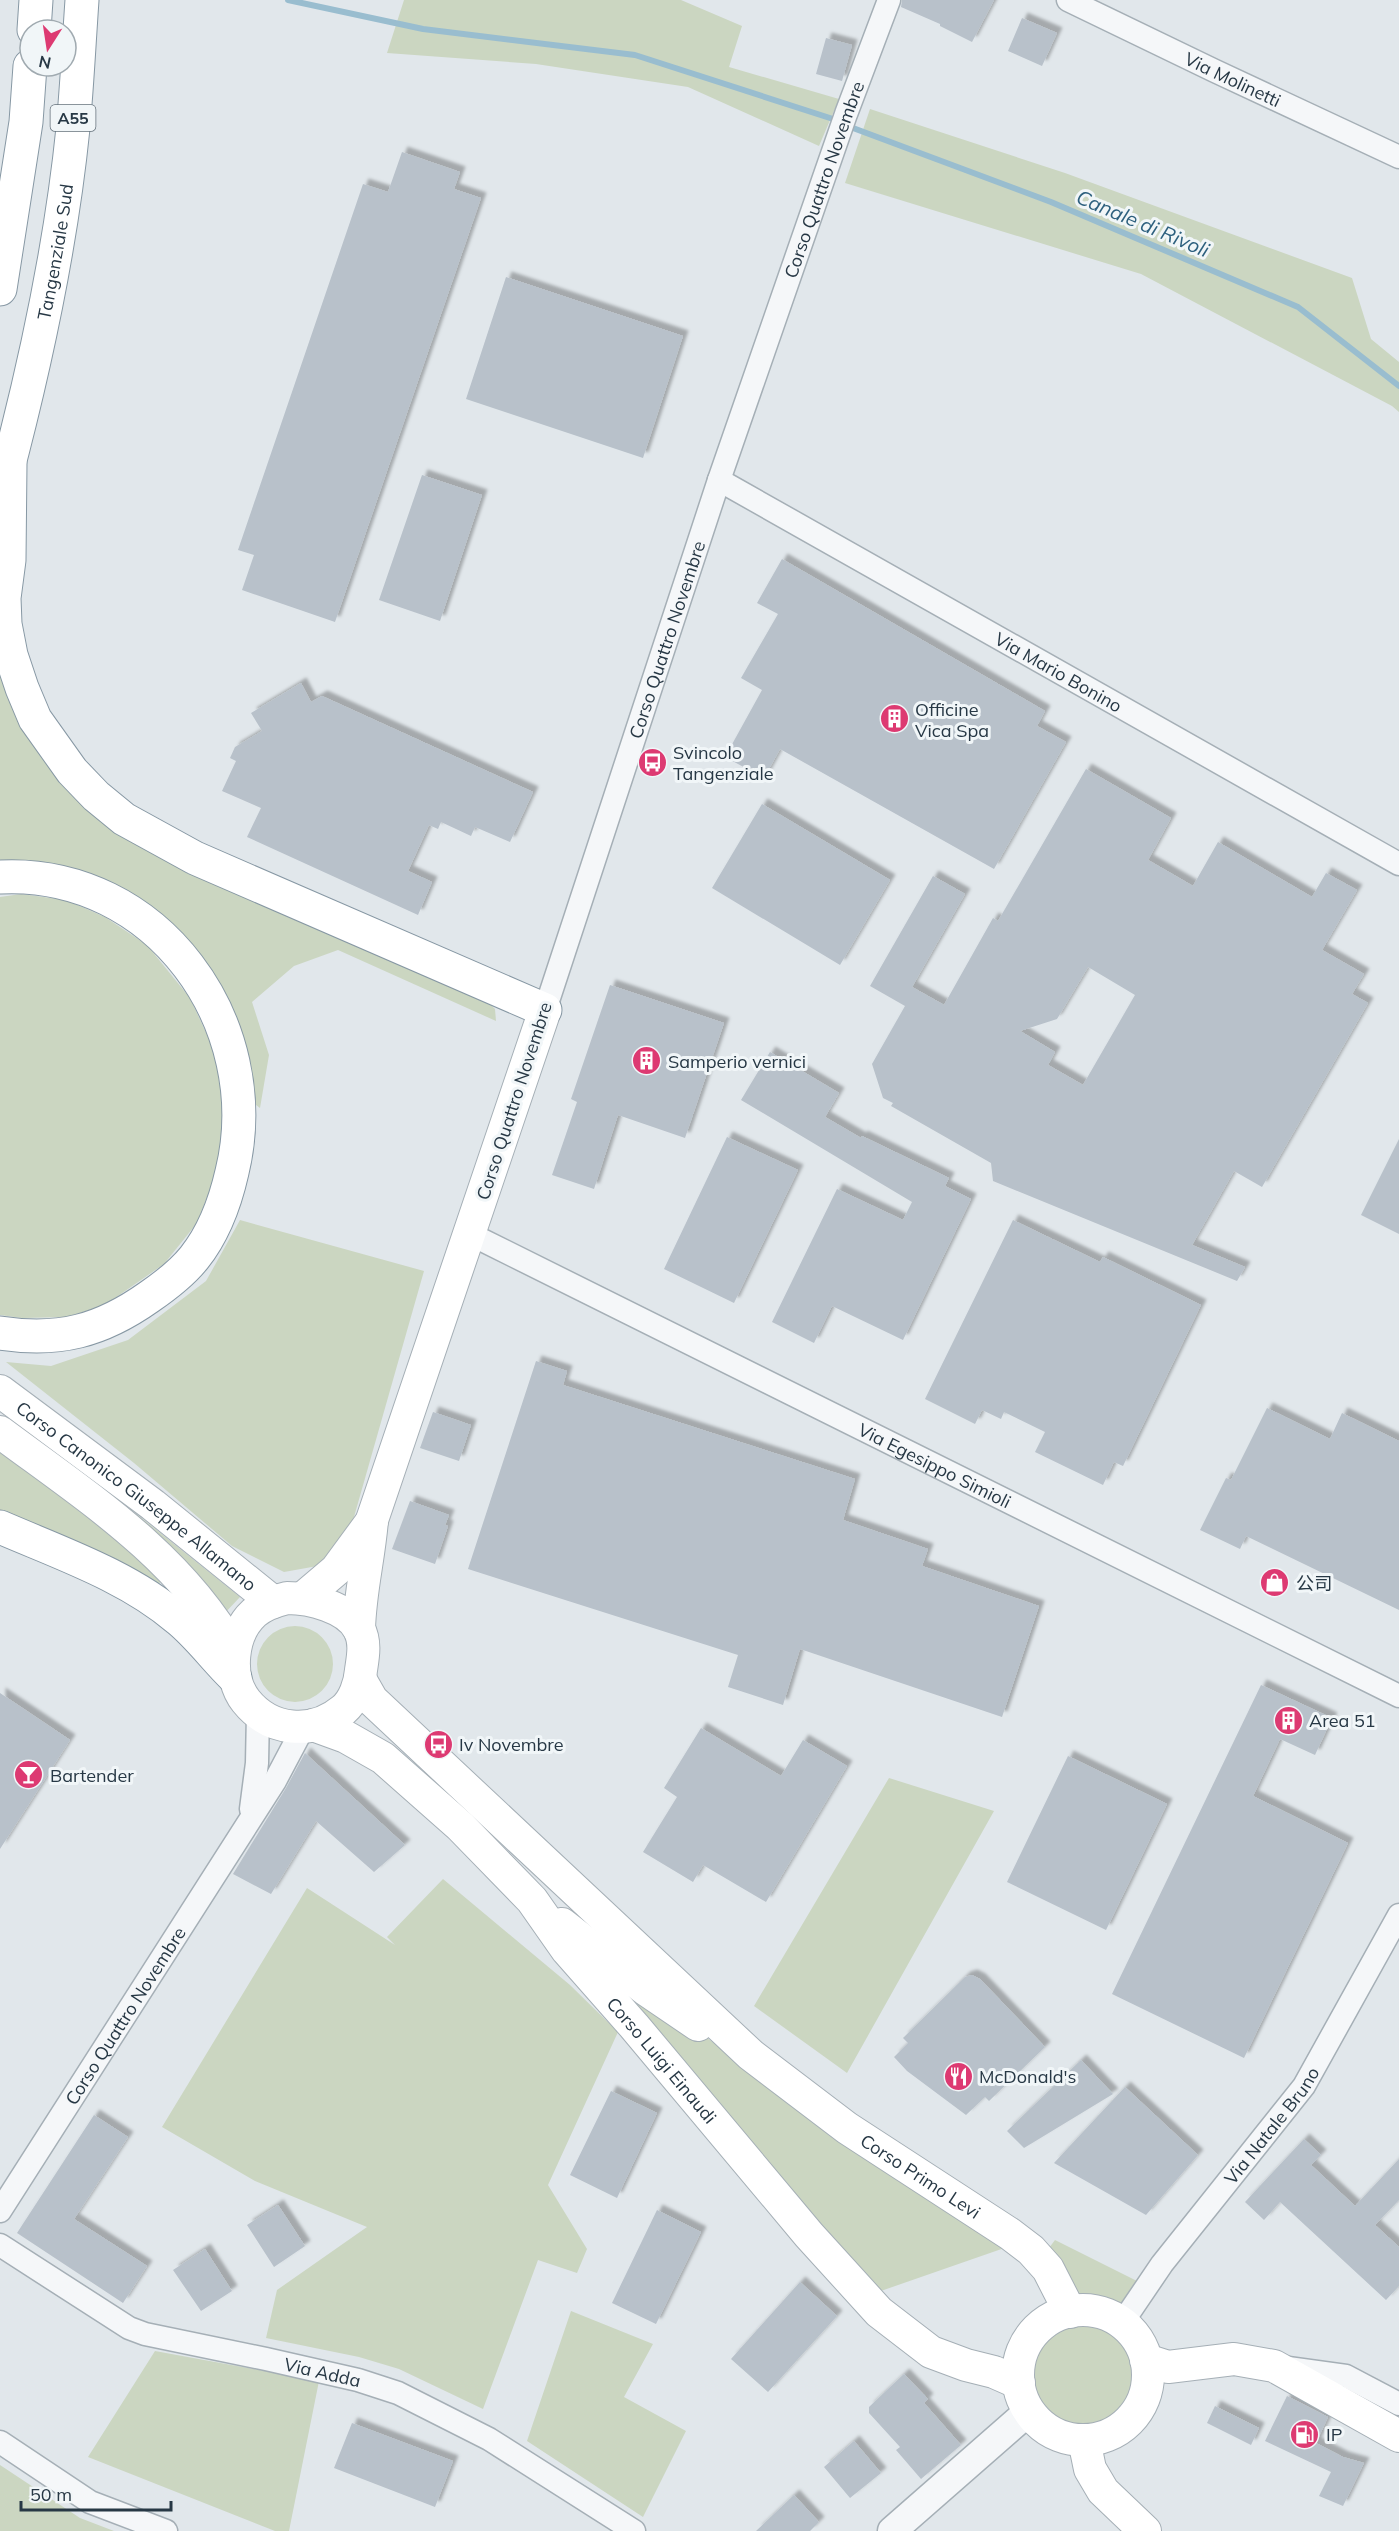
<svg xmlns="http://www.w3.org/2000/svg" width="1399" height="2531" font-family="Mulish,'Noto Sans SC',sans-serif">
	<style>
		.green { fill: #cbd6c1 }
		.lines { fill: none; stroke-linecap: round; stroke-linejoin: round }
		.stream { stroke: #99bdcf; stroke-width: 6 }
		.building { fill: #b8c1ca; fill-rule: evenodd; filter: url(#shadow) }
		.minor-casing { stroke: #a5afb6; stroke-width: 25 }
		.tertiary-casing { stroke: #a5afb6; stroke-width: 31 }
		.secondary-casing { stroke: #a5afb6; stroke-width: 34 }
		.motorway-casing { stroke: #8798a4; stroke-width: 35 }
		.minor { stroke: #f5f7f9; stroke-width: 22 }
		.tertiary { stroke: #f5f7f9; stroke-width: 28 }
		.secondary { stroke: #fff; stroke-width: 32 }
		.motorway { stroke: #fff; stroke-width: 33 }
		.labels { text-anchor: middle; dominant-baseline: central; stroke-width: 6; stroke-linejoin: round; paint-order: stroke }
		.shield { fill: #f1f6f8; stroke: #64717b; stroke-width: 1.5 }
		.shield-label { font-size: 16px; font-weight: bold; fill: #273845 }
		.street-label { font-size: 18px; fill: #273845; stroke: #f1f6f8 }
		.poi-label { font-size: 18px; fill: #273845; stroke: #f1f6f8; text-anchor: start }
		.water-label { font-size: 20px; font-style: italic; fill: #2d607e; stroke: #f1f6f8 }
	</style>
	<defs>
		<filter id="shadow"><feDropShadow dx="5.5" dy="-5.5" stdDeviation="1.5" flood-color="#0004"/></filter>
	</defs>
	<rect width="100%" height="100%" fill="#e1e7eb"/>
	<path class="green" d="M 404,0 L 681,0 L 742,26 L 729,67 L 839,99 L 819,146 L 688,87 L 536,64 L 387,53 Z
		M 870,109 L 1065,173 L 1352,278 L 1371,339 L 1399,362 L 1399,412 L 1392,406 L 1141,274 L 845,183 Z
		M 0,653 L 53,768 L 487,1001 L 495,1009 L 496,1021 L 338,950 L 294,966 L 252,1002 L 269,1055 L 260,1108 L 252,1102 L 178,936 L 0,866 Z
		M 21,894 L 66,900 L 105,917 L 147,945 L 190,998 L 215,1052 L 224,1109 L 218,1169 L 197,1223 L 164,1264 L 105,1305 L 67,1317 L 22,1318 L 0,1315 L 0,897 Z
		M 240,1220 L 424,1271 L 352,1524 L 323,1565 L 284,1572 L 232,1546 L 134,1463 L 6,1362 L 51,1366 L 128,1340 L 206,1281 Z
		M 0,1451 L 128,1548 L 162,1581 L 155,1586 L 0,1516 Z
		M 93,1479 L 240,1597 L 224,1614 L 95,1485 Z
		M257 1664a38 38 0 1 1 76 0a38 38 0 1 1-76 0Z
		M 889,1778 L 994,1811 L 847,2073 L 754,2006 Z
		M 443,1879 L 570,1985 L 618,2032 L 548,2185 L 587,2249 L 577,2273 L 538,2260 L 483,2409 L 399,2369 L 359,2357 L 266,2338 L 277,2290 L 367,2227 L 255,2181 L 162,2127 L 307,1888 L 395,1945 L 387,1937 Z
		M 610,1974 L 707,2038 L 822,2121 L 1013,2245 L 878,2292 L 838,2265 Z
		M 1055,2240 L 1137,2281 L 1120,2308 L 1104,2300 L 1078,2299 L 1073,2292 L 1068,2271 L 1049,2248 Z
		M 571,2311 L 653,2344 L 624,2397 L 686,2431 L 643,2517 L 527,2441 Z
		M1029 2374a55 55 0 1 1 110 0a55 55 0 1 1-110 0Z
		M 155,2351 L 319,2381 L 289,2531 L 275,2531 L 88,2457 Z
		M 0,2465 L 80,2518 L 114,2531 L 0,2531 Z"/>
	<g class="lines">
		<path class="stream" d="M 288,0 L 423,29 L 635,55 L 833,119
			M 853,128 L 1051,202 L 1298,307 L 1399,386"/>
	</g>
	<path class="building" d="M 902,0 L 994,0 L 972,42 L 940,26 L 940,24 L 901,7 Z
		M 1022,18 L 1057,33 L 1042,66 L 1008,51 Z
		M 826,38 L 852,45 L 842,81 L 816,74 Z
		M 402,152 L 460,172 L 454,189 L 481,198 L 335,622 L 242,590 L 254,555 L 238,550 L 363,184 L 388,192 Z
		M 506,277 L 683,336 L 643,458 L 466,399 Z
		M 422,475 L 482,495 L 440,621 L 379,600 Z
		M 782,559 L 1045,711 L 1037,726 L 1066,742 L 994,869 L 780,749 L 764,778 L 725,757 L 762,690 L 741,678 L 778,614 L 757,603 Z
		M 301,683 L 311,702 L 322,696 L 533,792 L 510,842 L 475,827 L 471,836 L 441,822 L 438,829 L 429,825 L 408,871 L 432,882 L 418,915 L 247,837 L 261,808 L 222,791 L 236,761 L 230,758 L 235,747 L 262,731 L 251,713 Z
		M 1086,769 L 1171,818 L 1148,860 L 1193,886 L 1218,842 L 1312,897 L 1326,873 L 1357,890 L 1322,950 L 1364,974 L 1352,994 L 1368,1003 L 1262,1187 L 1234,1171 L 1192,1245 L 1245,1267 L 1237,1281 L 993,1181 L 991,1163 L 891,1106 L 893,1103 L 883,1098 L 872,1064 L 905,1006 L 870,986 L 933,876 L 965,894 L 912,987 L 944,1005 L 993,918 L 998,921 ZM 1088,967 L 1135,995 L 1083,1085 L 1048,1065 L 1055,1052 L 1020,1031 L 1057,1019 Z
		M 762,804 L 890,880 L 840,965 L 712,888 Z
		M 610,985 L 724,1023 L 685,1138 L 618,1115 L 594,1189 L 552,1175 L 577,1102 L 571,1099 Z
		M 770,1052 L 839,1093 L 825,1117 L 861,1138 L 862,1136 L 949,1178 L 945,1186 L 971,1199 L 903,1340 L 832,1306 L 814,1343 L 772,1322 L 837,1189 L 903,1220 L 912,1202 L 741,1100 Z
		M 727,1137 L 798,1170 L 734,1303 L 664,1269 Z
		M 1399,1139 L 1399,1234 L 1361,1215 Z
		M 1013,1220 L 1100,1262 L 1103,1257 L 1201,1305 L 1123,1466 L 1114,1462 L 1103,1485 L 1035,1452 L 1045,1432 L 1004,1412 L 1001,1419 L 982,1410 L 975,1424 L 925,1399 Z
		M 536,1361 L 567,1371 L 563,1385 L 855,1479 L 843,1520 L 928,1549 L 922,1566 L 1039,1606 L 1002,1717 L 800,1649 L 783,1705 L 728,1687 L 738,1655 L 468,1569 Z
		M 1267,1408 L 1330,1439 L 1342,1413 L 1399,1441 L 1399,1610 L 1246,1536 L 1240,1549 L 1200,1530 L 1226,1478 L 1231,1480 Z
		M 433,1412 L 471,1425 L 459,1461 L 420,1448 Z
		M 410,1501 L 449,1515 L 445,1525 L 448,1526 L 435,1564 L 392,1549 Z
		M 1261,1685 L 1332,1718 L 1315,1755 L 1280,1739 L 1253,1796 L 1348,1843 L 1244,2058 L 1112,1994 Z
		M 0,1693 L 70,1740 L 0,1849 Z
		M 701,1728 L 781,1776 L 803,1740 L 847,1766 L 766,1902 L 703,1865 L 693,1882 L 643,1852 L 677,1797 L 664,1788 Z
		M 305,1753 L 405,1845 L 374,1872 L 316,1821 L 271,1894 L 233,1874 L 286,1788 Z
		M 1068,1756 L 1167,1804 L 1106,1930 L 1007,1882 Z
		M 972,1975 L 980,1979 L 1045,2047 L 989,2101 L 985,2097 L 966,2115 L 907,2071 L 894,2057 L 908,2043 L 903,2038 L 965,1977 Z
		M 1081,2060 L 1113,2094 L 1024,2148 L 1007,2131 Z
		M 1125,2087 L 1198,2155 L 1146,2215 L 1054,2163 Z
		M 611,2091 L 657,2113 L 617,2198 L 570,2175 Z
		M 94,2115 L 128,2137 L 74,2219 L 147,2266 L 123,2303 L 17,2233 Z
		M 1304,2139 L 1321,2155 L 1311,2165 L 1355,2206 L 1399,2159 L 1399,2200 L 1375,2225 L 1399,2247 L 1399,2286 L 1386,2300 L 1280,2202 L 1264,2220 L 1245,2202 Z
		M 278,2205 L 305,2246 L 274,2267 L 247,2225 Z
		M 657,2210 L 701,2232 L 656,2324 L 612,2303 Z
		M 205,2249 L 232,2291 L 201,2311 L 173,2270 Z
		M 800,2282 L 837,2316 L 768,2392 L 731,2359 Z
		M 904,2374 L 928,2399 L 924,2403 L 961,2445 L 921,2479 L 896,2450 L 900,2447 L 869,2413 L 869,2407 Z
		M 1287,2396 L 1328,2417 L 1316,2443 L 1343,2457 L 1364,2463 L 1343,2506 L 1319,2496 L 1331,2472 L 1265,2441 Z
		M 1215,2406 L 1259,2428 L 1251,2445 L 1207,2423 Z
		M 352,2423 L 453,2461 L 435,2507 L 334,2468 Z
		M 854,2441 L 881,2473 L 850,2498 L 824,2467 Z
		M 794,2495 L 819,2522 L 810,2531 L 756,2531 Z"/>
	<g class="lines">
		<defs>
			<g id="minor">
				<path id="s1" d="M 1068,0 L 1215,71 L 1399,157"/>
				<path id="s2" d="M 719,480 L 1399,864"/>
				<path id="s3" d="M 545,1010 L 719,480 L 846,114 L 889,0"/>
				<path id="s4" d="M 470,1234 L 1399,1696"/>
				<path d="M 251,1809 L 257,1763 L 258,1713"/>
				<path id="s5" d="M 0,2211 L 275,1781 L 303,1728"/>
				<path id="s6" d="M 0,2245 L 129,2328 L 145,2334 L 266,2359 L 358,2380 L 398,2393 L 489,2439 L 634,2531"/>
				<path id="s7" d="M 1122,2323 L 1162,2264 L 1304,2086 L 1399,1915"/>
				<path d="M 1288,2368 L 1346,2376 L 1399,2404"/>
				<path d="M 0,2442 L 90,2502 L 166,2531"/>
			</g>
			<path id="tertiary" d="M 892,2531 L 1029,2411"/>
			<g id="secondary">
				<path id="s8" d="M 0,1391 L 153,1505 L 273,1602"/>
				<path d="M 0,1432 C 86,1496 180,1556 234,1652"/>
				<path d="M 287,1598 C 310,1598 347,1607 359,1629 C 366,1642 363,1657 361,1670 C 360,1684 354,1701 343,1710 C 312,1736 270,1731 246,1701 C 227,1677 231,1634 254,1613 C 263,1605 275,1601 287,1598 Z"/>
				<path d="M 303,1598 L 336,1570 L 372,1521"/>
				<path d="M 359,1629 C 360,1591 369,1558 372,1520 L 545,1010"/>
				<path id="s9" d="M 360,1679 L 372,1700 L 751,2055 L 847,2128 L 1010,2234 L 1031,2250 L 1048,2269 L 1070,2312"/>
				<path id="s10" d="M 313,1725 L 346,1737 L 383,1758 L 460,1826 L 532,1900 L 567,1950 L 634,2026 L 809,2235 L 879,2312 L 931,2352 L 966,2365 L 994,2372 L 1019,2383"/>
				<path d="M 562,1924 L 645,1989 L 698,2025"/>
				<circle cx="1083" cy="2375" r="65"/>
				<path d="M 1146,2360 L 1168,2367 L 1234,2359 L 1274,2366 L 1399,2436"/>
				<path d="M 1084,2440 L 1090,2469 L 1103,2491 L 1145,2531"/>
			</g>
			<g id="motorway">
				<path d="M 34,30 L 36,0"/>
				<path d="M 0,289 L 26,122 L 30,66"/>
				<path d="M 10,463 L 9,560 L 4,598 L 5,624 L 11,655 L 22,688 L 35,719 L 72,771 L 96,796 L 124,819 L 195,858 L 545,1010"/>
				<path id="s11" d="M 4,483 C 35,367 61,247 73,128 C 77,85 79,43 82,0"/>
				<path d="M 0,877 C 157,869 268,1024 232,1172 C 225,1203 214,1233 194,1258 C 182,1273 165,1286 149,1297 C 101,1331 59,1342 0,1333"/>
				<path d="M 0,1527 C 60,1553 128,1576 178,1619 C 199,1636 216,1660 235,1678"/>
			</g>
		</defs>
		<use href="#minor" class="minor-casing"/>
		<use href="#tertiary" class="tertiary-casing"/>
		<use href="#secondary" class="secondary-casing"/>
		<use href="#motorway" class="motorway-casing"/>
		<use href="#minor" class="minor"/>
		<use href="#tertiary" class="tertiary"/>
		<use href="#secondary" class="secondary"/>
		<use href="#motorway" class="motorway"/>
	</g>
	<defs>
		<symbol id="building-disc" viewBox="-11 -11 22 22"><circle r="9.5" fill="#dd3a72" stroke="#f1f6f8"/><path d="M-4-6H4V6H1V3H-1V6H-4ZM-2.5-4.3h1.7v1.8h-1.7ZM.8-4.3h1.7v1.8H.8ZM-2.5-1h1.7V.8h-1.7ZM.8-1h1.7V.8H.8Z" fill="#fff"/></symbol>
		<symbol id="bus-disc" viewBox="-11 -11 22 22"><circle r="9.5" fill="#dd3a72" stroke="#f1f6f8"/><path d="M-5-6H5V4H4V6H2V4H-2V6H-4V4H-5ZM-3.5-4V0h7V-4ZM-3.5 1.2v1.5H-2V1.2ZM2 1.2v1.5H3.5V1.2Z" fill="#fff"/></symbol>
		<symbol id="shop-disc" viewBox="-11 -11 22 22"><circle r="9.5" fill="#dd3a72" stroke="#f1f6f8"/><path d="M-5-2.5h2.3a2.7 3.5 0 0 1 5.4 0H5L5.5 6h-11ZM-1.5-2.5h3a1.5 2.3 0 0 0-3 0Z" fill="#fff"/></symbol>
		<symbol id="bar-disc" viewBox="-11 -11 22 22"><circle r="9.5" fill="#dd3a72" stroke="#f1f6f8"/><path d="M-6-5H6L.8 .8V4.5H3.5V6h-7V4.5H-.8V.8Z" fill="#fff"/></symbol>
		<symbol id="restaurant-disc" viewBox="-11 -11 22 22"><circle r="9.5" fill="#dd3a72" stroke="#f1f6f8"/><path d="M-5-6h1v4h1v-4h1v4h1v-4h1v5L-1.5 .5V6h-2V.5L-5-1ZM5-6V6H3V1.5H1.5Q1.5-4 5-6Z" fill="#fff"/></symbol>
		<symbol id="fuel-disc" viewBox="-11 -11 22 22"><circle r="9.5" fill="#dd3a72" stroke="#f1f6f8"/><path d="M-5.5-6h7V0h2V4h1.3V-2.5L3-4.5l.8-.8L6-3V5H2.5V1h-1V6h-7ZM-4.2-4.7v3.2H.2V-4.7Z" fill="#fff"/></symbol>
	</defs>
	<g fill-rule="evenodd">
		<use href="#building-disc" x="878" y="702" width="33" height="33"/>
		<use href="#bus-disc" x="636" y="746" width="33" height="33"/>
		<use href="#building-disc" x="630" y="1044" width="33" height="33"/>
		<use href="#shop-disc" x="1258" y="1566" width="33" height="33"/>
		<use href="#building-disc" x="1272" y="1704" width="33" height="33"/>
		<use href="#bus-disc" x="422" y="1728" width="33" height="33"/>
		<use href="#bar-disc" x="12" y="1758" width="33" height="33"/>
		<use href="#restaurant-disc" x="942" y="2060" width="33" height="33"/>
		<use href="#fuel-disc" x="1288" y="2418" width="33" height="33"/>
	</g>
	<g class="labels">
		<rect class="shield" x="50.5" y="105" width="45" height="26" rx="4.5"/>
		<g class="shield-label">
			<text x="73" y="118">A55</text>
		</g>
		<g class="street-label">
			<text stroke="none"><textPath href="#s1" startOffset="183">Via Molinetti</textPath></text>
			<text stroke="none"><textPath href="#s3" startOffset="876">Corso Quattro Novembre</textPath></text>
			<text stroke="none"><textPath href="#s11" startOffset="237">Tangenziale Sud</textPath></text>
			<text stroke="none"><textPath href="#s3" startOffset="390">Corso Quattro Novembre</textPath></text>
			<text stroke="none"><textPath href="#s2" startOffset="390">Via Mario Bonino</textPath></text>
			<text transform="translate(514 1101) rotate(-72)">Corso Quattro Novembre</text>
			<text stroke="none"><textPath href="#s4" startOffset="519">Via Egesippo Simioli</textPath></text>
			<text stroke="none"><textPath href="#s8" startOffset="172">Corso Canonico Giuseppe Allamano</textPath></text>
			<text stroke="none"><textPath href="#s5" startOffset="232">Corso Quattro Novembre</textPath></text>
			<text stroke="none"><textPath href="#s10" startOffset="490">Corso Luigi Einaudi</textPath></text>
			<text stroke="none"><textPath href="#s7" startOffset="248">Via Natale Bruno</textPath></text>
			<text stroke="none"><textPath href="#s9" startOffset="752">Corso Primo Levi</textPath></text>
			<text stroke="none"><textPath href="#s6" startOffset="352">Via Adda</textPath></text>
		</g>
		<g class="poi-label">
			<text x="915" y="709">Officine<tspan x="915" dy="21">Vica Spa</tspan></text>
			<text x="673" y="752">Svincolo<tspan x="673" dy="21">Tangenziale</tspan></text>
			<text x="668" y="1061">Samperio vernici</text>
			<text x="1296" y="1583">公司</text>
			<text x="1309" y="1720">Area 51</text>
			<text x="459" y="1744">Iv Novembre</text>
			<text x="50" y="1775">Bartender</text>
			<text x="979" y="2076">McDonald's</text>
			<text x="1326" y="2434">IP</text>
		</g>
		<g class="water-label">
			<text transform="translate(1143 223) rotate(23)">Canale di Rivoli</text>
		</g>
	</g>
	<g transform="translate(48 48) rotate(192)"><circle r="28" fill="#f1f6f8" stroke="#a0aab0" stroke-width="1.5"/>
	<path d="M0-4.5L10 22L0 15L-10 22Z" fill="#dd3a72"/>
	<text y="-9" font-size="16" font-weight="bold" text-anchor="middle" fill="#273845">N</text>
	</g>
	<path d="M21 2501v9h150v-9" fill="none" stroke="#273845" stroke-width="3"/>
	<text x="30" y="2501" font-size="18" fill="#273845" stroke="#f1f6f8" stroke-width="4.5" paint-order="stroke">50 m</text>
</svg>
